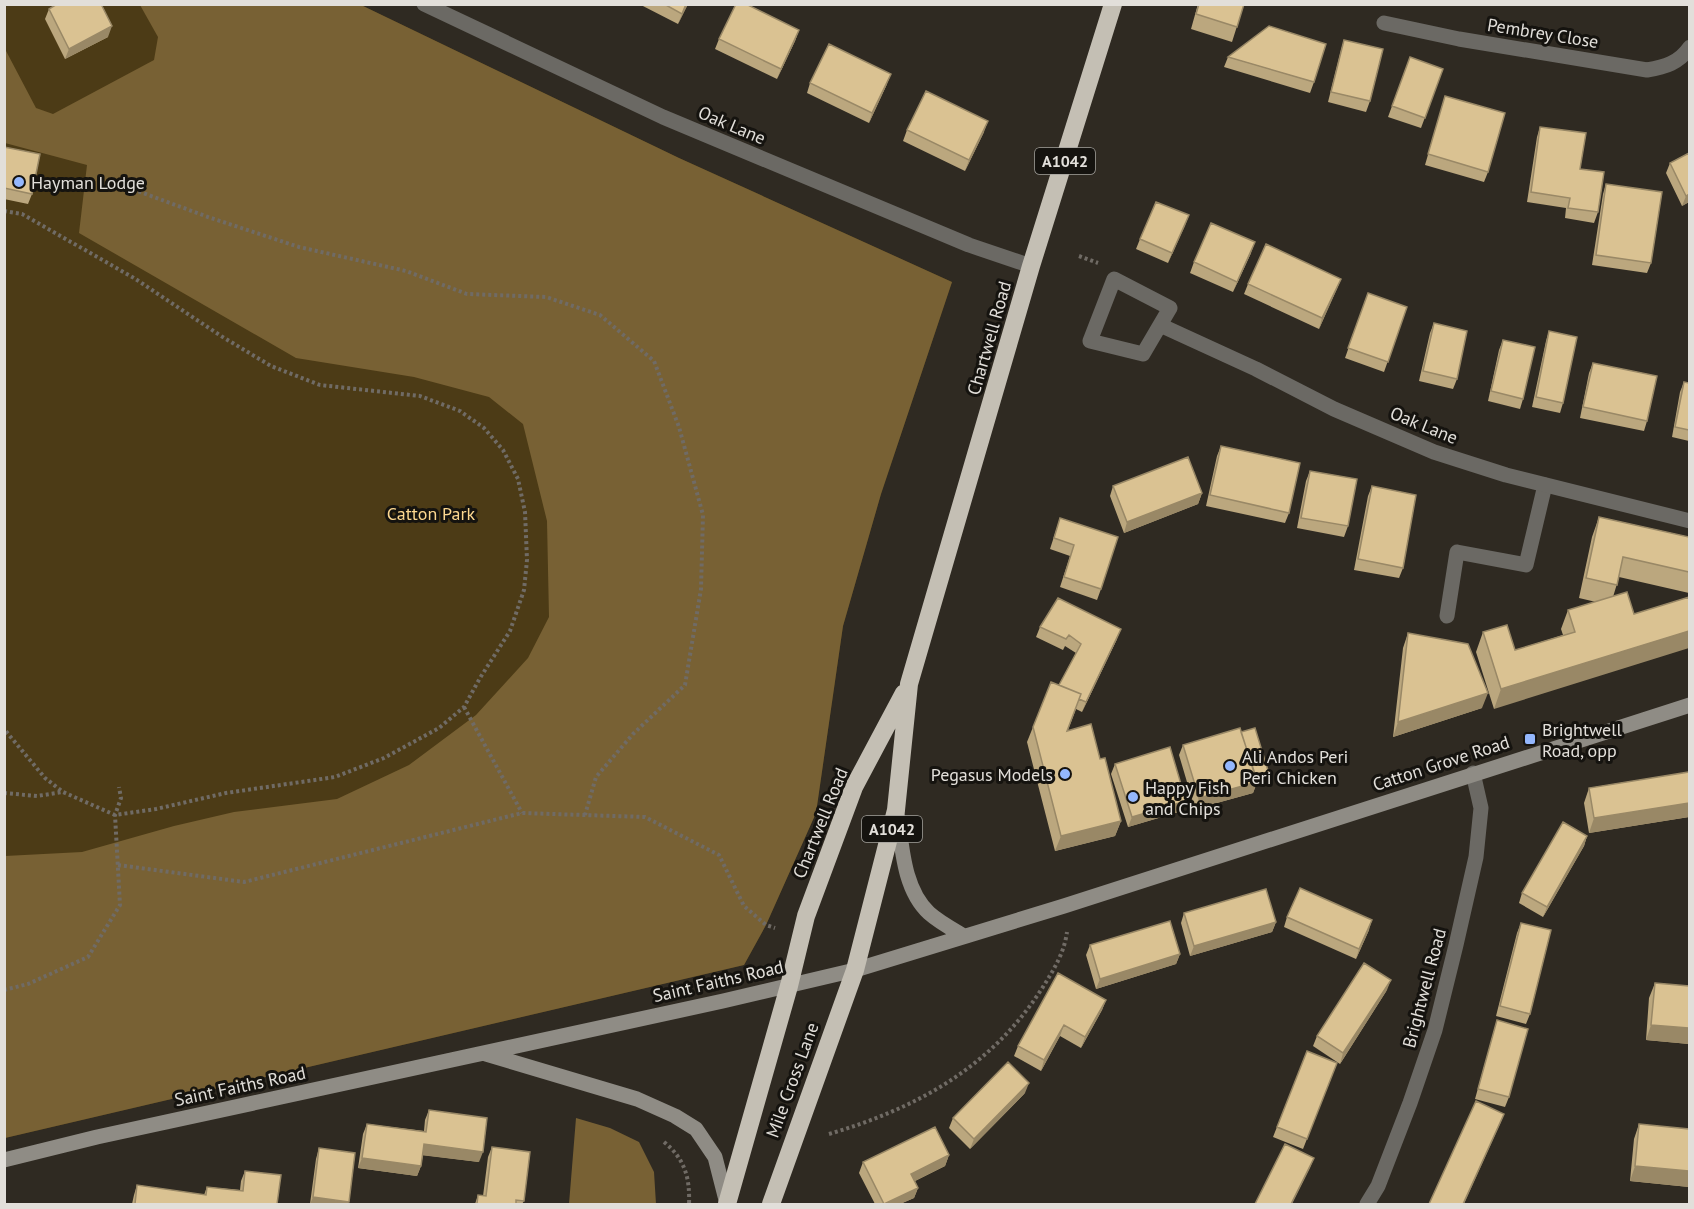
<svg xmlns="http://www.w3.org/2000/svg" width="1694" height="1209" font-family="'PT Sans',sans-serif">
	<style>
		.green { fill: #4c3b16 }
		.forest { fill: #786134 }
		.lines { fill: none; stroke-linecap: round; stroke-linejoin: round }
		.path { stroke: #706b65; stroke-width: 4; stroke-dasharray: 3 3; stroke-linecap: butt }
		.lane { stroke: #6b6964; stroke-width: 15 }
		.street { stroke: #6b6964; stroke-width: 15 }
		.secondary { stroke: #8f8c85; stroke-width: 15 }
		.highway { stroke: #c4bfb4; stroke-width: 18 }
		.wall { fill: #bba77e }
		.shaded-wall { fill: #986 }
		.building { fill: #dac292; stroke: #986; stroke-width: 1.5 }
		.poi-dot { fill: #94b7fd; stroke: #15130f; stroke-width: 2 }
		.labels { text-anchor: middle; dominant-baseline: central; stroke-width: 6; stroke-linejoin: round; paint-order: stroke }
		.shield { fill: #15130f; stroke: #a4a29d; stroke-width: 1.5 }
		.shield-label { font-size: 16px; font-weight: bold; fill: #e2dfda }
		.street-label { font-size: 18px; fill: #e2dfda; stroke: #15130f }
		.poi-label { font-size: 18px; fill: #e2dfda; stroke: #15130f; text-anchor: start }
		.park-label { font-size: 18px; fill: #fdd890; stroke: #15130f }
	</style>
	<rect width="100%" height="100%" fill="#2f2a22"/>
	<path class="green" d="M 5,5 L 361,5 L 679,158 L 952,282 L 881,494 L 843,626 L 816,813 L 766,925 L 744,965 L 5,1138 Z"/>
	<path class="forest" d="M 140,5 L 361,5 L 679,158 L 952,282 L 881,494 L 843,626 L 816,813 L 766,925 L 744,965 L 5,1138 L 5,856 L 82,852 L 174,826 L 234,812 L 337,799 L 409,765 L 476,715 L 528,658 L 549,617 L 547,521 L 523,424 L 489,397 L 414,377 L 296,358 L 79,233 L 87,165 L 5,143 L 5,49 L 36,108 L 53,114 L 154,60 L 158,37 Z
		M 576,1118 L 610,1128 L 639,1142 L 654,1172 L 656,1204 L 569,1204 Z"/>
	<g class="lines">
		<path class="path" d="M 116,183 L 208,217 L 299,247 L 406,271 L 467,294 L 546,297 L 600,315 L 654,361 L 679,427 L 703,515 L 701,589 L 685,685 L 633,734 L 596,777 L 585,815
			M 4,211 L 22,214 L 134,278 L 221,336 L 271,366 L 320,385 L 420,396 L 460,411 L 484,428 L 503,450 L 518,479 L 525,512 L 527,560 L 524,590 L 510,631 L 480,678 L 464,707 L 439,728 L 384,758 L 335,777 L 226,793 L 156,809 L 115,815 L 63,792 L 45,778 L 4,729
			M 1079,256 L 1098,263
			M 464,707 L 522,813
			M 4,793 L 37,796 L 63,792
			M 118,865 L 244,882 L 522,813 L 645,817 L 719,855 L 744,906 L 766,925 L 775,928
			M 4,990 L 28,984 L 88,957 L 120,905 L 115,815 L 121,798 L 119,787
			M 829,1134 C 917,1108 990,1068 1041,990 C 1053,971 1064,954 1067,932
			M 664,1142 C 685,1159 690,1178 689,1204"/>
		<path class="lane" d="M 1447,616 L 1457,552 L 1526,565 L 1545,485"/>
		<path class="street" d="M 424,4 L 663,117 L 969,245 L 1031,266
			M 1384,23 L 1459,39 L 1647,70 C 1665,67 1679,63 1690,47
			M 1114,279 L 1170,308 L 1143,354 L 1090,341 Z
			M 1160,325 L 1256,369 L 1334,409 L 1434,452 L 1506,475 L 1690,521
			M 1367,1204 L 1378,1186 L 1410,1103 L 1435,1030 L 1456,945 L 1476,857 L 1481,808 L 1473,773"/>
		<path class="secondary" d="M 897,812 C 902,845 903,889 929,913 C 939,922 952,929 964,936
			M 486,1054 L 637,1099 L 675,1116 L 696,1129 L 715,1157 L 727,1204
			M 4,1160 L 97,1137 L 723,1001 L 855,970 L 1064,906 L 1690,705"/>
		<path class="highway" d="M 727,1204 L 789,986 L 806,916 L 854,787 L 904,693
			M 771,1204 L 855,970 L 896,810 L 909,684 L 1031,266 L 1113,4"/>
	</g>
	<path class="wall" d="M 639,4 L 688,4 L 678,24 Z
		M 1198,4 L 1244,4 L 1232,42 L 1191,29 Z
		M 49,9 L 108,37 L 65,59 L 45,19 Z
		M 799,30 L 795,41 L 777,79 L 715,49 L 719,39 Z
		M 1344,40 L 1370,101 L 1366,112 L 1328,102 L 1341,50 Z
		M 1228,57 L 1314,82 L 1310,93 L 1224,67 Z
		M 1410,57 L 1443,69 L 1421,128 L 1388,117 Z
		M 810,83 L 887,84 L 869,123 L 807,93 Z
		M 1445,96 L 1488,172 L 1484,182 L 1425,165 Z
		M 1540,127 L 1580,169 L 1598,212 L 1594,223 L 1565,218 L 1566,208 L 1527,202 L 1537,137 Z
		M 907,130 L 984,132 L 965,171 L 903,141 Z
		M 4,147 L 32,194 L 28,204 L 4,199 Z
		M 1689,153 L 1689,202 L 1682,206 L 1666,173 L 1670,163 Z
		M 1606,184 L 1651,263 L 1647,273 L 1592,265 L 1603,194 Z
		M 1189,215 L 1168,263 L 1136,249 L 1140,239 Z
		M 1251,253 L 1233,292 L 1190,273 L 1194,262 Z
		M 1341,279 L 1319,329 L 1244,294 L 1248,284 Z
		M 1368,293 L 1407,307 L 1384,372 L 1345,358 Z
		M 1434,323 L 1457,379 L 1453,389 L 1419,381 L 1430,333 Z
		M 1549,331 L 1563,403 L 1560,413 L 1532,407 L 1546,341 Z
		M 1503,340 L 1523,399 L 1520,409 L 1488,401 L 1499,350 Z
		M 1593,363 L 1647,421 L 1644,431 L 1580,418 L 1589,373 Z
		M 1684,382 L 1689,383 L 1689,441 L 1672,437 L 1680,392 Z
		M 1221,446 L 1289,513 L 1285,523 L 1206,506 L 1217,456 Z
		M 1310,471 L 1348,526 L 1344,537 L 1297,528 L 1306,481 Z
		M 1113,486 L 1202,493 L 1198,504 L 1124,533 L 1110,496 Z
		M 1372,486 L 1403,568 L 1399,578 L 1354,570 L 1368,496 Z
		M 1599,517 L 1689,537 L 1689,593 L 1619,577 L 1613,597 L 1494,709 L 1476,652 L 1483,632 L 1515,650 L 1563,635 L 1561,629 L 1568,610 L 1596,602 L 1579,598 L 1592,537 Z
		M 1060,518 L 1101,589 L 1097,600 L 1060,587 L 1070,556 L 1050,549 Z
		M 1040,627 L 1117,639 L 1082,712 L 1076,709 L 1068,730 L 1100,759 L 1121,821 L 1115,836 L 1055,851 L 1027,742 L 1033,727 L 1059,685 L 1076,653 L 1065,646 L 1063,650 L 1036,637 Z
		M 1408,633 L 1482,708 L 1393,737 L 1403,648 Z
		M 1241,732 L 1268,782 L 1256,785 L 1253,793 L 1195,809 L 1179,755 L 1183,745 Z
		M 1115,764 L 1182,811 L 1128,827 L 1111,774 Z
		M 1689,772 L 1689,817 L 1589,833 L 1584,803 L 1589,788 Z
		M 1587,836 L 1584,846 L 1543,917 L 1519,903 L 1522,893 Z
		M 1184,913 L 1276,922 L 1272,932 L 1190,956 L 1181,923 Z
		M 1287,917 L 1369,930 L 1356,959 L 1284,927 Z
		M 1521,923 L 1530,1014 L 1526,1024 L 1496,1016 L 1517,933 Z
		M 1090,945 L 1180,954 L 1176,964 L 1096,989 L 1086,955 Z
		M 1655,983 L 1689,986 L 1689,1044 L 1646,1040 L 1649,998 Z
		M 1387,990 L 1340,1064 L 1313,1046 L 1317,1036 Z
		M 1106,1000 L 1102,1010 L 1081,1048 L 1060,1036 L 1041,1071 L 1014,1056 L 1018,1046 Z
		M 1497,1020 L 1509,1097 L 1505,1107 L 1475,1099 Z
		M 1307,1051 L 1337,1063 L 1303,1149 L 1273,1137 Z
		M 1025,1093 L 970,1149 L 949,1128 L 953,1118 Z
		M 429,1110 L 479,1162 L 423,1155 L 421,1166 L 417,1176 L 358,1168 L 363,1134 L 367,1124 L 424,1131 L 425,1120 Z
		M 1639,1124 L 1689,1129 L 1689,1187 L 1630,1181 L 1634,1139 Z
		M 492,1147 L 524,1201 L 522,1204 L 475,1204 L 478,1195 L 483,1196 L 488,1157 Z
		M 319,1148 L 348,1204 L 310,1204 L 316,1159 Z
		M 949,1155 L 945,1166 L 915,1181 L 918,1188 L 914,1198 L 900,1204 L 875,1204 L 859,1173 L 863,1162 Z
		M 245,1171 L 277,1204 L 132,1204 L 134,1195 L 137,1185 L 204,1195 L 207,1187 L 240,1190 L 241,1181 Z"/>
	<path class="shaded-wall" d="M 686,4 L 688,4 L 678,24 Z
		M 112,26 L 108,37 L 65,59 L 69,49 Z
		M 799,30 L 795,41 L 777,79 L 781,69 Z
		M 891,74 L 887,84 L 869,123 L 872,113 Z
		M 988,121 L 984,132 L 965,171 L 969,160 Z
		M 1689,194 L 1689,202 L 1682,206 L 1686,196 Z
		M 1189,215 L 1185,226 L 1168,263 L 1172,253 Z
		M 1255,242 L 1251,253 L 1233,292 L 1237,282 Z
		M 1341,279 L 1337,289 L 1319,329 L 1322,318 Z
		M 1202,493 L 1198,504 L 1124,533 L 1127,522 Z
		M 1121,629 L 1117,639 L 1082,712 L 1086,702 Z
		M 1689,631 L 1689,648 L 1494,709 L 1501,689 Z
		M 1488,693 L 1482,708 L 1393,737 L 1398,722 Z
		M 1270,777 L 1268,782 L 1256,785 L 1253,793 L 1195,809 L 1199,798 Z
		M 1186,801 L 1182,811 L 1128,827 L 1132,817 Z
		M 1689,803 L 1689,817 L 1589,833 L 1594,818 Z
		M 1121,821 L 1115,836 L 1055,851 L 1061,836 Z
		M 1587,836 L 1584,846 L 1543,917 L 1547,907 Z
		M 1372,920 L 1369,930 L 1356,959 L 1359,949 Z
		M 1276,922 L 1272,932 L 1190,956 L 1194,946 Z
		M 1180,954 L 1176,964 L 1096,989 L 1100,979 Z
		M 1391,980 L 1387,990 L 1340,1064 L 1343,1053 Z
		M 1106,1000 L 1102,1010 L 1081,1048 L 1085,1037 Z
		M 1064,1025 L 1060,1036 L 1041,1071 L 1044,1060 Z
		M 1651,1025 L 1689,1028 L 1689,1044 L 1646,1040 Z
		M 1029,1083 L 1025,1093 L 970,1149 L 974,1139 Z
		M 1504,1114 L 1500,1124 L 1464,1204 L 1463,1204 Z
		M 424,1144 L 483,1152 L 479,1162 L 420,1155 Z
		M 949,1155 L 945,1166 L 907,1185 L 911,1174 Z
		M 362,1158 L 421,1166 L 417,1176 L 358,1168 Z
		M 1314,1158 L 1310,1168 L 1292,1204 L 1291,1204 Z
		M 1635,1166 L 1689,1171 L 1689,1187 L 1630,1181 Z
		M 918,1188 L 914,1198 L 900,1204 L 884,1204 Z
		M 313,1197 L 349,1202 L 348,1204 L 310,1204 Z"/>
	<path class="building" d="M 57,4 L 101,4 L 112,26 L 69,49 L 49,9 Z
		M 664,4 L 686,4 L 682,14 Z
		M 736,4 L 746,4 L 799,30 L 781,69 L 719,39 Z
		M 1199,4 L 1244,4 L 1237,27 L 1196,14 Z
		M 1269,26 L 1326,44 L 1314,82 L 1228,57 Z
		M 1344,40 L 1383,49 L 1370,101 L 1331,92 Z
		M 829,44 L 891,74 L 872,113 L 810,83 Z
		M 1410,57 L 1443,69 L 1425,118 L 1392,106 Z
		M 926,91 L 988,121 L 969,160 L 907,130 Z
		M 1445,96 L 1505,113 L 1488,172 L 1428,154 Z
		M 1540,127 L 1586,133 L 1580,169 L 1604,172 L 1598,212 L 1568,208 L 1570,198 L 1531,192 Z
		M 4,147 L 40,154 L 32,194 L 4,188 Z
		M 1689,153 L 1689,194 L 1686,196 L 1670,163 Z
		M 1606,184 L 1662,192 L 1651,263 L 1596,255 Z
		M 1156,202 L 1189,215 L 1172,253 L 1140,239 Z
		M 1211,223 L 1255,242 L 1237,282 L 1194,262 Z
		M 1266,244 L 1341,279 L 1322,318 L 1248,284 Z
		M 1368,293 L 1407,307 L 1388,362 L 1348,348 Z
		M 1434,323 L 1467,331 L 1457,379 L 1423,371 Z
		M 1549,331 L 1577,337 L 1563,403 L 1536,397 Z
		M 1503,340 L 1535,347 L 1523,399 L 1491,391 Z
		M 1593,363 L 1657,376 L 1647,421 L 1583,407 Z
		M 1684,382 L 1689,383 L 1689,430 L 1675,427 Z
		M 1221,446 L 1300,463 L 1289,513 L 1210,495 Z
		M 1188,457 L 1202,493 L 1127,522 L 1113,486 Z
		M 1310,471 L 1357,479 L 1348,526 L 1301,518 Z
		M 1372,486 L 1416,495 L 1403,568 L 1358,559 Z
		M 1599,517 L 1689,537 L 1689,572 L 1623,557 L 1617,585 L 1586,578 Z
		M 1060,518 L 1118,537 L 1101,589 L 1064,577 L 1074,545 L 1054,538 Z
		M 1627,592 L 1634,614 L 1689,597 L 1689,631 L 1501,689 L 1483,632 L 1507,625 L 1515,650 L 1575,632 L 1568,610 Z
		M 1058,598 L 1121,629 L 1086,702 L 1079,699 L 1081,694 L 1059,685 L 1081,644 L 1069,635 L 1066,639 L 1040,627 Z
		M 1408,633 L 1468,644 L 1488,693 L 1398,722 Z
		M 1051,682 L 1081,694 L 1067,731 L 1091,724 L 1100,759 L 1105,758 L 1121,821 L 1061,836 L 1033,727 Z
		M 1240,728 L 1257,782 L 1199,798 L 1183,745 Z
		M 1255,728 L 1270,777 L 1257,780 L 1241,732 Z
		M 1170,747 L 1186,801 L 1132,817 L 1115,764 Z
		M 1689,772 L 1689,803 L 1594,818 L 1589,788 Z
		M 1563,822 L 1587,836 L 1547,907 L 1522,893 Z
		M 1300,888 L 1372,920 L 1359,949 L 1287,917 Z
		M 1266,889 L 1276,922 L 1194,946 L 1184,913 Z
		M 1170,921 L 1180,954 L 1100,979 L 1090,945 Z
		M 1521,923 L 1551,930 L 1530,1014 L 1500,1006 Z
		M 1364,963 L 1391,980 L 1343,1053 L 1317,1036 Z
		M 1058,973 L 1106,1000 L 1085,1037 L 1064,1025 L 1044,1060 L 1018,1046 Z
		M 1655,983 L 1689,986 L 1689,1028 L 1651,1025 Z
		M 1497,1020 L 1528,1029 L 1509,1097 L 1478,1089 Z
		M 1307,1051 L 1337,1063 L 1307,1139 L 1277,1127 Z
		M 1008,1062 L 1029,1083 L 974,1139 L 953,1118 Z
		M 1476,1101 L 1504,1114 L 1463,1204 L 1429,1204 Z
		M 429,1110 L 487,1118 L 483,1152 L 424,1144 L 421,1166 L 362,1158 L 367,1124 L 426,1132 Z
		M 1639,1124 L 1689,1129 L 1689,1171 L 1635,1166 Z
		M 935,1127 L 949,1155 L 911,1174 L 918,1188 L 884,1204 L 863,1162 Z
		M 1285,1144 L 1314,1158 L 1291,1204 L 1255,1204 Z
		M 492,1147 L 530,1152 L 524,1201 L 516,1200 L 516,1204 L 477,1204 L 478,1195 L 486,1196 Z
		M 319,1148 L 355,1153 L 349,1202 L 313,1197 Z
		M 245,1171 L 281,1175 L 277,1204 L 135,1204 L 137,1185 L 206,1195 L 207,1187 L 243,1191 Z"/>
	<g class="poi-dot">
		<circle cx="19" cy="182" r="6"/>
		<rect x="1524" y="733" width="12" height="12" rx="3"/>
		<circle cx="1230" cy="766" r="6"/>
		<circle cx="1065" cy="774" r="6"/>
		<circle cx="1133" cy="797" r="6"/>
	</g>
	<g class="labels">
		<g class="shield">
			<rect x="1035" y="148" width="60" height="26" rx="4.5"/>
			<rect x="862" y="816" width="60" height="26" rx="4.5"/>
		</g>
		<g class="shield-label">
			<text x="1065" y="161">A1042</text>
			<text x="892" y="829">A1042</text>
		</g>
		<g class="street-label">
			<text transform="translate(1543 33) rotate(9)">Pembrey Close</text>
			<text transform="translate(732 125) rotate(23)">Oak Lane</text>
			<text transform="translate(989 338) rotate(-74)">Chartwell Road</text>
			<text transform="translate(1424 425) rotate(22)">Oak Lane</text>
			<text transform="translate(1441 763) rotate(-18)">Catton Grove Road</text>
			<text transform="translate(820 823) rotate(-68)">Chartwell Road</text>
			<text transform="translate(718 981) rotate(-13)">Saint Faiths Road</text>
			<text transform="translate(1424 988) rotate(-75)">Brightwell Road</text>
			<text transform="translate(792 1080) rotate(-70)">Mile Cross Lane</text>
			<text transform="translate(240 1086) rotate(-12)">Saint Faiths Road</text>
		</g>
		<g class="poi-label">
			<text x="31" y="182">Hayman Lodge</text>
			<text x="1542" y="729">Brightwell<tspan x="1542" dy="21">Road, opp</tspan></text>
			<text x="1242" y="756">Ali Andos Peri<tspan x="1242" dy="21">Peri Chicken</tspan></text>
			<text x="1053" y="774" text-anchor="end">Pegasus Models</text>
			<text x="1145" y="787">Happy Fish<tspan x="1145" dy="21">and Chips</tspan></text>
		</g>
		<g class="park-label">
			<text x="431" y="513">Catton Park</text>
		</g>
	</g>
	<rect width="1694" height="1209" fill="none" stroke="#e2dfda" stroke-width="12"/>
</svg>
